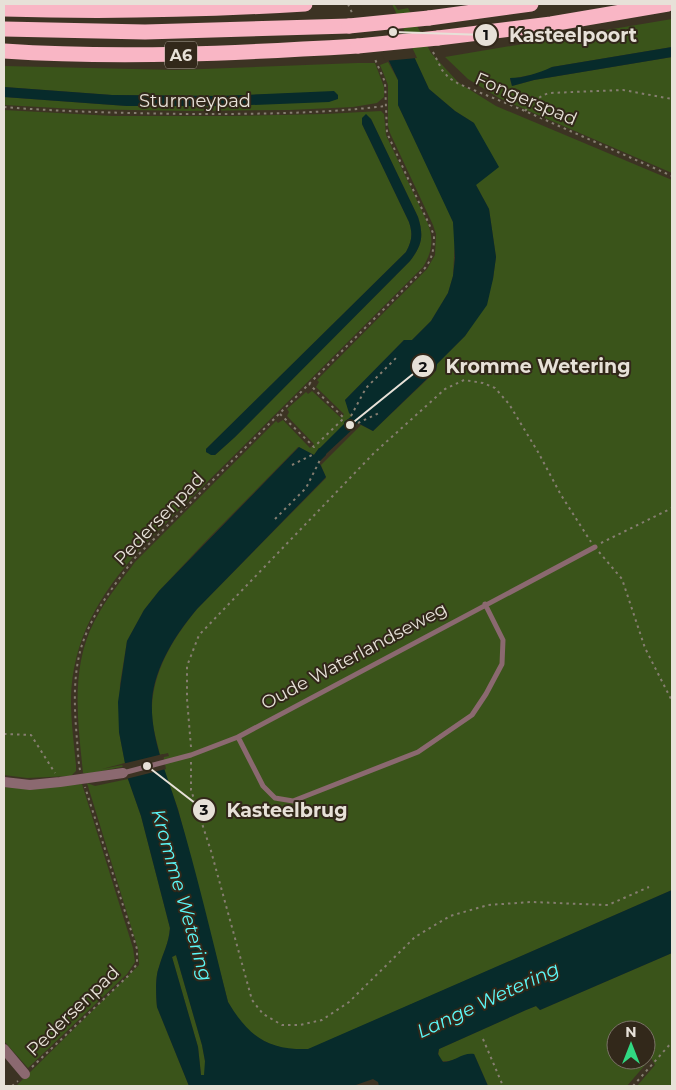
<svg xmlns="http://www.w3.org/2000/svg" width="676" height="1090" font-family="Montserrat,sans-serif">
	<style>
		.green { fill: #3a541a; fill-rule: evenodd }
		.water { fill: #072b2b; fill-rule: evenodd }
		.pier { fill: #3c3323 }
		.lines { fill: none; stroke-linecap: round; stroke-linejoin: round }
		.path { stroke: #867e71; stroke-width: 2; stroke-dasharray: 2.5 4; stroke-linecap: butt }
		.service { stroke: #8b6970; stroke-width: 5 }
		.minor { stroke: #8b6970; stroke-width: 10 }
		.motorway { stroke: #f9b6c5; stroke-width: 15 }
		.motorway-bridge { stroke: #f9b6c5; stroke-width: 15 }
		.labels { text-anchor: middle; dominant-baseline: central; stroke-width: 4; stroke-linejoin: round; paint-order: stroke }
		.shield { fill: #32281a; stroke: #b1aa9f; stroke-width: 1 }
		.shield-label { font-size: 16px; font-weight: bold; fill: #e7e1d8 }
		.street-label { font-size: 18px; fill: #e7e1d8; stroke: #32281a }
		.water-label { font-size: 19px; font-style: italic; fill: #5cf8f8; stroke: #32281a }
		.leader { fill: none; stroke: #e7e1d8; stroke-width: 2 }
		.callout-dot { fill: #e7e1d8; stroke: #32281a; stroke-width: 2 }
		.mark-label { font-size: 15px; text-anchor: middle; font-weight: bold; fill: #111 }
		.callout-label { font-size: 19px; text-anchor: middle; font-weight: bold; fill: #e7e1d8; stroke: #32281a; stroke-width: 4; stroke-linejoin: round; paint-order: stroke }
	</style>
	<rect width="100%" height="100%" fill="#3c3323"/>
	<path class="green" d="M 389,4 L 394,4 L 398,10 L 408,8 L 431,53 L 459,83 L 496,106 L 672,180 L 672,890 L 330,1040 C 323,1043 315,1048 308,1049 C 287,1053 261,1043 246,1028 C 239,1021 233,1011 228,1002 L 178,809 L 164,771 L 161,759 L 87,774 L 83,773 C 78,723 70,669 94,622 C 105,600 121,581 135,562 L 276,421 L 278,423 L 283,420 L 310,448 L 314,444 L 287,416 L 289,412 L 287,409 L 306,392 L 308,394 L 312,391 L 341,418 L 344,414 L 316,387 L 319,382 L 317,380 L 427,269 L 435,255 L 436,234 L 433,225 L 390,133 L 388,126 L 388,85 L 380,65 L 388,62 L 398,80 L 398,105 L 446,206 L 453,222 L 455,238 L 453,276 L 448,293 L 431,321 L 412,340 L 404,340 L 345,400 L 352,416 L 351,418 L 320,448 L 319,448 L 314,455 L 298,447 L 205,542 L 159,591 L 144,610 L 127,641 L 120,684 L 119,732 L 125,763 L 102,769 L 169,756 L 168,753 L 160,755 C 157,741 152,727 152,713 C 151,674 173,638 197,609 L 326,478 L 321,465 L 361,425 L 373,431 L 436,371 L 437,364 L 465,336 L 474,321 L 493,279 L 496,257 L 489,209 L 476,185 L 474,123 L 455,111 L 429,89 Z
		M 672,19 L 672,47 L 552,67 L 541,73 L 510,79 L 512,86 L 534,80 L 672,57 L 672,173 L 499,98 L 468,79 L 445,57 Z
		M 357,63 L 375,63 L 384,87 L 384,97 L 377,103 L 353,107 L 290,110 L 187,111 L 75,109 L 4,105 L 4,97 L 127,106 L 337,92 L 221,96 L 112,95 L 4,87 L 4,66 L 176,70 Z
		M 4,110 L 113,116 L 232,116 L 325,114 L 381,111 L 384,114 L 386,135 L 428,224 C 434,240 432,252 423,267 L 140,549 C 100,594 72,639 71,700 C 71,722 74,744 76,765 L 76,771 L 71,776 L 27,778 L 4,775 ZM 366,115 L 371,119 L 418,217 C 424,236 422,245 410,261 L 235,437 L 215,455 L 206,452 L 206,449 L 406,252 C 412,241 413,234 409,222 L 362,124 Z
		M 128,779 L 141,816 L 170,928 C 169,943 163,953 159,967 C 155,977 156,996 157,1007 L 189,1086 L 16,1086 L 139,965 L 138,949 L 87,783 L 95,786 Z
		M 82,784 L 133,948 L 135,962 L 127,974 L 28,1068 L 4,1041 L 4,787 L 30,788 Z
		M 672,953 L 672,1086 L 637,1086 L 655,1065 L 651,1058 L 627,1086 L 488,1086 L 474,1054 C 464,1053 434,1074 439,1049 L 526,1010 L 536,1006 L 540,1010 ZM 616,1030 L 646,1030 L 646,1060 L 616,1060 Z
		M 176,955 L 202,1045 L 205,1061 L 205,1075 L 201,1075 L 198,1047 L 172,957 Z"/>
	<path class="water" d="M 362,4 L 393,11 L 429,89 L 455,111 L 474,123 L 499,167 L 476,185 L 489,209 L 496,257 L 493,279 L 487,305 L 465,336 L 437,364 L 436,370 L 373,431 L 358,423 L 357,423 L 355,427 L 326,454 L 326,455 L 319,462 L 326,477 L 197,609 C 176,634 155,666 152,700 C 150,738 167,774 178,810 C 197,874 212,938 228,1002 C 249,1037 268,1050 308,1049 L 672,890 L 672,953 L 540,1010 L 536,1006 L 526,1010 L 439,1049 L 438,1054 L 443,1062 C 454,1062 463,1052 474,1054 L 488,1086 L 379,1086 L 378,1082 L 373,1079 L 353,1086 L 189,1086 L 157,1007 C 156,996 155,977 159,967 C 163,953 169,943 170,928 L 141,816 L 128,779 L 119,732 L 118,702 L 127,641 L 144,610 L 159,591 L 299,447 L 314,455 L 319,448 L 320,448 L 344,424 L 344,422 L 352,416 L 349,413 L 345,400 L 404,340 L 412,340 L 431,321 L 448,293 L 453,276 L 455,258 L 453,222 L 398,105 L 398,80 ZM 176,955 L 202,1045 L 205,1061 L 204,1075 L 201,1075 L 198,1047 L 172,957 Z
		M 672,47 L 672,57 L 534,80 L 512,86 L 510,78 C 524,78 539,73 552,67 Z
		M 4,87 L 112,95 L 221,96 L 334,91 L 338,95 L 338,99 L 329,102 L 227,106 L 127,106 L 4,97 Z
		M 366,114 L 371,119 L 418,217 C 424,236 422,245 410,261 L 235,437 L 215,455 L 211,455 L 206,452 L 206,449 L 406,252 C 412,241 413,234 409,222 L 362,124 L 362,118 Z"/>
	<path class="pier" d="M 360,4 L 392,4 L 417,58 L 385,61 Z
		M 163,754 L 166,769 L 126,779 L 122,764 Z"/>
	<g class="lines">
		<path class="path" d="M 348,4 L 353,15
			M 433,52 L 442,70 L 449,78 L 459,84 L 525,111 L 672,176
			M 4,107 C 64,112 125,113 185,114 C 252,114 319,114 386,106
			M 525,111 C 532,103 539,96 549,93 L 623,90 L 672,99
			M 280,414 L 314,447 L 344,418 L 309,384
			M 351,416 L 366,388 L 397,357
			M 358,423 L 379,413
			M 292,465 L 312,455
			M 275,519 L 306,488 L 320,460
			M 601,543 L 672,508
			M 599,552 L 622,579 L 645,648 L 672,701
			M 4,734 L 31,735 L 55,773
			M 191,747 L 187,699 L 187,666 L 199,635 L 374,453 L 445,389 L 464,380 L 483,383 L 495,388 L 509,404 L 538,452 L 561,495 L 591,542
			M 191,762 L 191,790 L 211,851 L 252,1000 L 263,1014 L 282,1025 L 300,1025 L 322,1020 L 349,1002 L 415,937 L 450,916 L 488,905 L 531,902 L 608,905 L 649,887
			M 80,770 C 78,761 78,750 77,740 C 74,705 72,667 86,634 C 97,607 116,583 133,560 L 425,268 C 433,258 434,247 434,235 L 387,133 L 385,82 L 374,57
			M 483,1039 L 503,1086
			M 32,1067 L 128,976 L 137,964 L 137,949 L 85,787
			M 12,1086 L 18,1081
			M 633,1086 L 672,1042"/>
		<path class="service" d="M 485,604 L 503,640 L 502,664 L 486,694 L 472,715 L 418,752 L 293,801 L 275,798 L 263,786 L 238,737 L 595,547
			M 123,773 L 191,755 L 238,737"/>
		<path class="minor" d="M 4,782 L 30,785 L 60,782 L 123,773
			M 4,1049 L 25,1074"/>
		<path class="motorway" d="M 4,9 C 104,12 205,10 305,4
			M 429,18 L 531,4
			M 4,29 L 145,32 L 349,26
			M 438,38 L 551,24 L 668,4
			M 4,51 C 122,59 240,53 358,46"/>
		<path class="motorway-bridge" d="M 349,26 L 429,18
			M 358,46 L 438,38"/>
	</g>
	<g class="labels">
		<rect class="shield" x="165" y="41.5" width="32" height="27" rx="4"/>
		<g class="shield-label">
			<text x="181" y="55">A6</text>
		</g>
		<g class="street-label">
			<text transform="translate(526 99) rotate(23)">Fongerspad</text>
			<text x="195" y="101">Sturmeypad</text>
			<text transform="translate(159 519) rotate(-46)">Pedersenpad</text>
			<text transform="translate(354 656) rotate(-28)">Oude Waterlandseweg</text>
			<text transform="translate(73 1011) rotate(-44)">Pedersenpad</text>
		</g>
		<g class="water-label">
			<text transform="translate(182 895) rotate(74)">Kromme Wetering</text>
			<text transform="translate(488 1000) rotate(-25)">Lange Wetering</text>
		</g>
	</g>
	<path class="leader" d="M393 32L486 35M350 425L423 366M147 766L204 810"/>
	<g class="callout-dot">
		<circle cx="393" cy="32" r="5"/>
		<circle cx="350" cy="425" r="5"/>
		<circle cx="147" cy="766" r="5"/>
		<circle cx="486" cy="35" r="12"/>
		<circle cx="423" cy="366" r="12"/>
		<circle cx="204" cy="810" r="12"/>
	</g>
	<g class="mark-label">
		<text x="486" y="40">1</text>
		<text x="423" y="372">2</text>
		<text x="204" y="815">3</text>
	</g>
	<g class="callout-label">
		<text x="573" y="42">Kasteelpoort</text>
		<text x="538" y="373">Kromme Wetering</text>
		<text x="287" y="817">Kasteelbrug</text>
	</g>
	<rect width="676" height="1090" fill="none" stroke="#e7e1d8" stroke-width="10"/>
	<g transform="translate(631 1045)"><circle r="24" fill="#32281a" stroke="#7a7266"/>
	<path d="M0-4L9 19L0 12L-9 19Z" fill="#31d882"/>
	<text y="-8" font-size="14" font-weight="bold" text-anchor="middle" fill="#e7e1d8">N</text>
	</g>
</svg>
